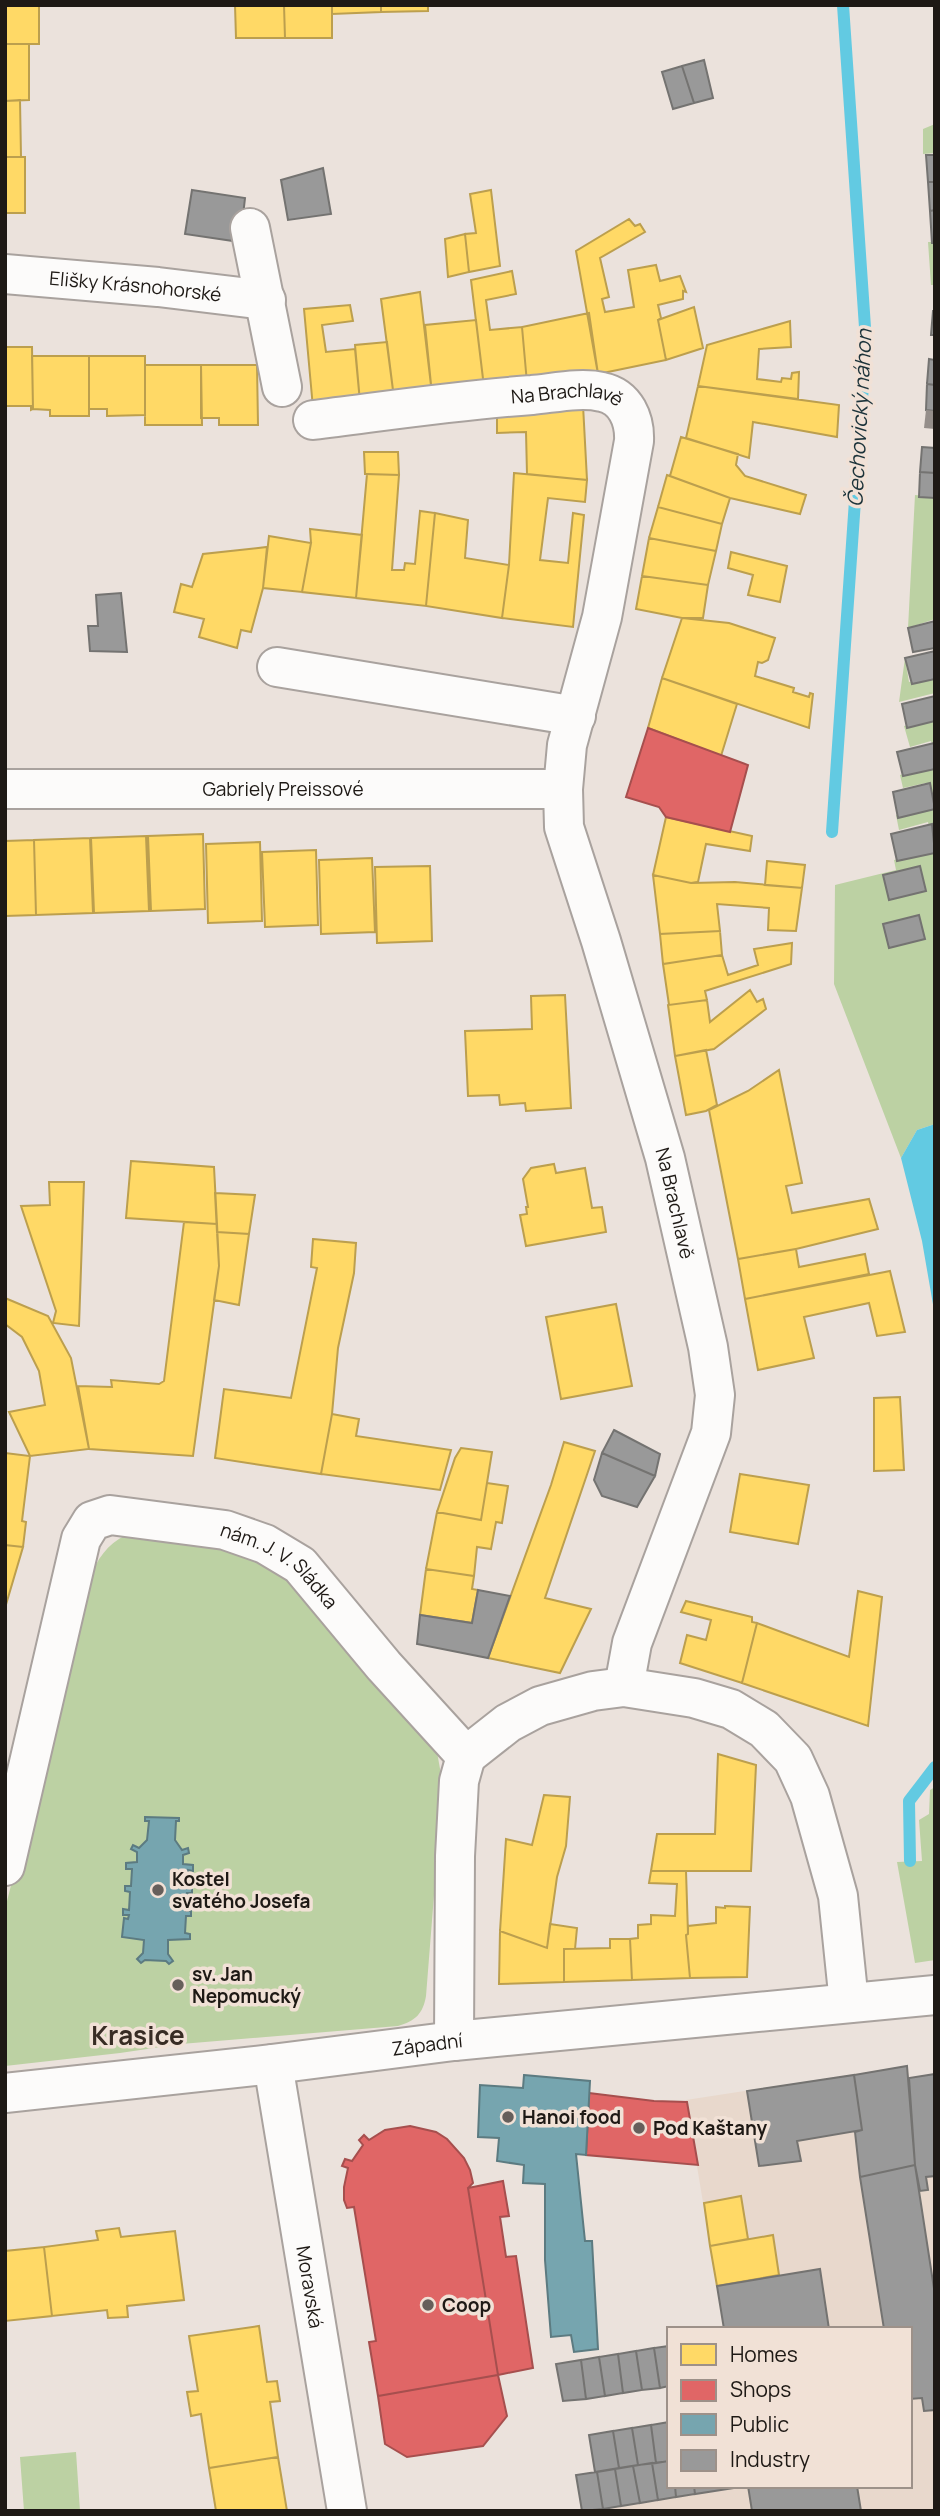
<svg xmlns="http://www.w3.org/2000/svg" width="940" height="2516" font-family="Manrope,sans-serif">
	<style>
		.built { fill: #e8d8cc }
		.green { fill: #bcd1a3 }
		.water { fill: #62cae2 }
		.homes { fill: #ffd966; stroke: #bc9f4e; stroke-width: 2 }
		.shops { fill: #e06666; stroke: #a64f4e; stroke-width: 2 }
		.public { fill: #76a5af; stroke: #5c7b81; stroke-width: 2 }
		.industry { fill: #999; stroke: #747371; stroke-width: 2 }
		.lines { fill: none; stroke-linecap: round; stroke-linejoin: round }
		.stream { stroke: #62cae2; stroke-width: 12 }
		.building { fill: #958e8a }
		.minor-casing { stroke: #a9a29e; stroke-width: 42 }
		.minor { stroke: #fcfbfa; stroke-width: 38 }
		.poi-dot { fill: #665f5b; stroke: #f1e1d6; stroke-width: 2.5 }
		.labels { text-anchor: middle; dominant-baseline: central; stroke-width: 7; stroke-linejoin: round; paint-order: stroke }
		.street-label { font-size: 19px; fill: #1e1915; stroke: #f1e1d6 }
		.poi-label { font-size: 19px; font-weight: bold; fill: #1e1915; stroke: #f1e1d6; text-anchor: start }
		.water-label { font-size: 21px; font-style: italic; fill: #1c333a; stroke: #f1e1d6 }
		.district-label { font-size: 26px; font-weight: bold; fill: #382c24; stroke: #f1e1d6 }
	</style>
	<rect width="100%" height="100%" fill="#ebe2dc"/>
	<path class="built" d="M 907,2066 L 909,2078 L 935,2074 L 935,2511 L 581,2511 L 576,2475 L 669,2461 L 669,2486 L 910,2486 L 910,2329 L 724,2329 L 686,2100 Z"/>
	<path class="green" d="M 935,124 L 935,153 L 923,154 L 923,129 Z
		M 928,242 L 935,242 L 935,285 L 931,285 Z
		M 915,495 L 935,497 L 935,619 L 908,628 Z
		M 905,658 L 909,682 L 935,676 L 935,693 L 899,702 Z
		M 935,719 L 935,754 L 931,741 L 910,747 L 904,726 Z
		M 935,767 L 935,1124 L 917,1130 L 901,1158 L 834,984 L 835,885 L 896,870 L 894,860 L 934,851 L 928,822 L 899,830 L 896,815 L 932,808 L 926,783 L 903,788 L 900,775 Z
		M 126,1535 L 223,1540 L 285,1576 L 437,1752 L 442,1780 L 441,1807 L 426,1996 C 423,2014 415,2021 398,2026 L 181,2044 L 120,2053 L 5,2066 L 5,1909 L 89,1579 C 97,1560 107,1544 126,1535 Z
		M 935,1787 L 935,1960 L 915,1963 L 897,1862 L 922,1861 L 919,1820 L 929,1814 L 930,1790 Z
		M 76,2452 L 80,2511 L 24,2511 L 20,2457 Z"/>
	<path class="water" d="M 935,1124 L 935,1316 L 922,1241 L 901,1158 L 917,1130 Z"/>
	<path class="homes" d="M 5,5 L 39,5 L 39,44 L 5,44 Z
		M 235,5 L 284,5 L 285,38 L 236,38 Z
		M 284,5 L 332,5 L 332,38 L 285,38 Z
		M 332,5 L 381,5 L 381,12 L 332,14 Z
		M 381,5 L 428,5 L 428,11 L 381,12 Z
		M 5,44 L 29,44 L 29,100 L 5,101 Z
		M 20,100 L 21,157 L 5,157 L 5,101 Z
		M 5,157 L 25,157 L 25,213 L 5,213 Z
		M 491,190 L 500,266 L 469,272 L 465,234 L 476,233 L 470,194 Z
		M 629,219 L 635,226 L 640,224 L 645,232 L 600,258 L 609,297 L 602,299 L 605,312 L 634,307 L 628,270 L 656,265 L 660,281 L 680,276 L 686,292 L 683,291 L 683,299 L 658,305 L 661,318 L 658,320 L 666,360 L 598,374 L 576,251 Z
		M 465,234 L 469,272 L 448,277 L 445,239 Z
		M 512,271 L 516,294 L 486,300 L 490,330 L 522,327 L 527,383 L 484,387 L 471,280 Z
		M 420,292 L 432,394 L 394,398 L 381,299 Z
		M 350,305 L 353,321 L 322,325 L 326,352 L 355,349 L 360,402 L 313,408 L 304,309 Z
		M 694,307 L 703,348 L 666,360 L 658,320 Z
		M 589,313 L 598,374 L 527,383 L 522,327 Z
		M 476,320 L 484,387 L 432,394 L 425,325 Z
		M 790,321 L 791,347 L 759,349 L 757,379 L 781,382 L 782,378 L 791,379 L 792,373 L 799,372 L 798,399 L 698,386 L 707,345 Z
		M 387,342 L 394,398 L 360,402 L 355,345 Z
		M 5,347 L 32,347 L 33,409 L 31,410 L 31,406 L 5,406 Z
		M 32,356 L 89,356 L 89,416 L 50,416 L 50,410 L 33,409 Z
		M 89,356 L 145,356 L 145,415 L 107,416 L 107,409 L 89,409 Z
		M 145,365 L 201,365 L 202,425 L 145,425 Z
		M 201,365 L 257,365 L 258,425 L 219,425 L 219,418 L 201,418 Z
		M 698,386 L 839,405 L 837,437 L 753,422 L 749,458 L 686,438 Z
		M 583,405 L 587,480 L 527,474 L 526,432 L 497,433 L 497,408 Z
		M 681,437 L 738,454 L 736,465 L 745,476 L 806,495 L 800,514 L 730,498 L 670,476 Z
		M 364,452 L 398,452 L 399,475 L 365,474 Z
		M 514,473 L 587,480 L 585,502 L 548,498 L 540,560 L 568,563 L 573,513 L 584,515 L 573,627 L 502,618 L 509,565 Z
		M 367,474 L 399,475 L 392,570 L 404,570 L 405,563 L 415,564 L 420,511 L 435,513 L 426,606 L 356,598 Z
		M 667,475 L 730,498 L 722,524 L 658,507 Z
		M 658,507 L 722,524 L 716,551 L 649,538 Z
		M 435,513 L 468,520 L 465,558 L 509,565 L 502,618 L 426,606 Z
		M 310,529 L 362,535 L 356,598 L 302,592 L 311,543 Z
		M 269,536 L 311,543 L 302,592 L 263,588 Z
		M 649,538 L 716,551 L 708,585 L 642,576 Z
		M 267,547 L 263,588 L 251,632 L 241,630 L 237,648 L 199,637 L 204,619 L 174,612 L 181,584 L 192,587 L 203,554 Z
		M 731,552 L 787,566 L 780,602 L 748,595 L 753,575 L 728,568 Z
		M 642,576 L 708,585 L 703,618 L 682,618 L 636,609 Z
		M 682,618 L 729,623 L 775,638 L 768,660 L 762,663 L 758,662 L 755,676 L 794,688 L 793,692 L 809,697 L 810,693 L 813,694 L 809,728 L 662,678 Z
		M 662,678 L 737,704 L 721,756 L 648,728 Z
		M 666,817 L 752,836 L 750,851 L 706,844 L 698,882 L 691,883 L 653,875 Z
		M 203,834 L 205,909 L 151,911 L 148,836 Z
		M 146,836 L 149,911 L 94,913 L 91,838 Z
		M 90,838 L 93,913 L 36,915 L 34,840 Z
		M 34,840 L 36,915 L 5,916 L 5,841 Z
		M 260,842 L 262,921 L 208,923 L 206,844 Z
		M 316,850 L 318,925 L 265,927 L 262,852 Z
		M 372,858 L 375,932 L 321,934 L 319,860 Z
		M 767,861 L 805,865 L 802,888 L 765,885 Z
		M 430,866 L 432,941 L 377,943 L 375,867 Z
		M 653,875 L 691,883 L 735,882 L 802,888 L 796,931 L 768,930 L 769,908 L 717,904 L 720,931 L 660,934 Z
		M 720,931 L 722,955 L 663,964 L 660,934 Z
		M 792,943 L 791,964 L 705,991 L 707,1000 L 669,1005 L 663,964 L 722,955 L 728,975 L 758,965 L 754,949 Z
		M 750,990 L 757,1002 L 763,999 L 766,1009 L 714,1049 L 675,1056 L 668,1005 L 707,1000 L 710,1022 Z
		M 565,995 L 571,1108 L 526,1111 L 525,1103 L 500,1105 L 499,1095 L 468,1096 L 465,1031 L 532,1029 L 531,996 Z
		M 706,1050 L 717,1105 L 706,1111 L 686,1115 L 675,1056 Z
		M 779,1070 L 802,1183 L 786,1186 L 792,1213 L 869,1199 L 878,1229 L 796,1249 L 738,1259 L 709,1110 L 748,1091 Z
		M 131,1161 L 214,1167 L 217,1224 L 126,1218 Z
		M 554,1164 L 556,1173 L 585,1168 L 592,1208 L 602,1207 L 606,1232 L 526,1246 L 520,1215 L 527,1214 L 526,1207 L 528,1207 L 523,1179 L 531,1168 Z
		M 49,1182 L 84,1182 L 79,1326 L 53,1323 L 56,1311 L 21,1206 L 50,1205 Z
		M 215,1193 L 255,1195 L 249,1234 L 217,1232 Z
		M 184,1222 L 217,1224 L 219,1266 L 193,1456 L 89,1449 L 78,1386 L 112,1387 L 111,1380 L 159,1384 L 164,1381 Z
		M 217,1232 L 249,1234 L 239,1305 L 214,1300 L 219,1266 Z
		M 313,1239 L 356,1243 L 354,1273 L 338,1348 L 332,1414 L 321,1474 L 215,1458 L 224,1389 L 291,1398 L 317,1268 L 311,1267 Z
		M 796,1249 L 799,1267 L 865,1254 L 869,1274 L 745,1299 L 738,1259 Z
		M 890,1271 L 905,1332 L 877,1336 L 869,1303 L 804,1317 L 814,1358 L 758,1370 L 745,1299 Z
		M 5,1298 L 48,1316 L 71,1358 L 89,1449 L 30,1456 L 9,1412 L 45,1405 L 39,1371 L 22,1337 L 5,1324 Z
		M 616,1304 L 632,1386 L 561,1399 L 546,1317 Z
		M 900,1397 L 904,1470 L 874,1471 L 874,1398 Z
		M 332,1414 L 359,1419 L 356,1436 L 451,1450 L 440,1490 L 321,1474 Z
		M 564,1442 L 595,1451 L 545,1598 L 591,1609 L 560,1673 L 488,1658 L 551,1485 Z
		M 461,1448 L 492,1452 L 481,1520 L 437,1512 L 455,1458 Z
		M 5,1453 L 30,1456 L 22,1521 L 26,1522 L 23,1547 L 5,1545 Z
		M 740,1474 L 809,1485 L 798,1544 L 730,1532 Z
		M 487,1483 L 508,1486 L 502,1523 L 496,1522 L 491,1549 L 477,1547 L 474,1576 L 426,1569 L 437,1512 L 481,1520 Z
		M 5,1545 L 23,1547 L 5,1608 Z
		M 426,1569 L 474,1576 L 472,1589 L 478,1590 L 472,1623 L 420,1615 Z
		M 858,1591 L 882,1597 L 868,1726 L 742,1683 L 757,1623 L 849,1657 Z
		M 686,1601 L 752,1617 L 752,1622 L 757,1623 L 742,1683 L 680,1663 L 687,1635 L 706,1640 L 711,1620 L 681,1612 Z
		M 718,1754 L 756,1765 L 751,1871 L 651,1871 L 657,1834 L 715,1834 Z
		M 544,1795 L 570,1797 L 566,1846 L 557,1877 L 547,1948 L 500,1931 L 506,1839 L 532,1845 Z
		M 651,1871 L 686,1871 L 688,1934 L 686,1935 L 690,1978 L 632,1980 L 630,1939 L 638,1938 L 638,1925 L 651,1924 L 651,1915 L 675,1916 L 677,1884 L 649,1883 Z
		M 725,1906 L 750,1907 L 747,1977 L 690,1978 L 686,1935 L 688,1934 L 688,1926 L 716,1923 L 716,1907 L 725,1908 Z
		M 550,1924 L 577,1928 L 575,1949 L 564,1949 L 564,1982 L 499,1984 L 500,1931 L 547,1948 Z
		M 610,1939 L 630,1939 L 632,1980 L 564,1982 L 564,1949 L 610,1948 Z
		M 741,2196 L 748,2239 L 710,2246 L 704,2203 Z
		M 119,2228 L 121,2237 L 175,2231 L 184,2300 L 127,2306 L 128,2317 L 108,2318 L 107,2310 L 52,2316 L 44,2247 L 98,2240 L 96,2231 Z
		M 773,2235 L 779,2275 L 717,2286 L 710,2246 Z
		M 44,2247 L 52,2316 L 5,2321 L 5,2251 Z
		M 259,2326 L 267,2382 L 277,2381 L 280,2401 L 270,2402 L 278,2457 L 209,2468 L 201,2414 L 191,2416 L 187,2392 L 198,2391 L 189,2336 Z
		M 278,2457 L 287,2511 L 216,2511 L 209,2468 Z"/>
	<path class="shops" d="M 648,728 L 748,765 L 730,832 L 666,817 L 659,807 L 626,797 Z
		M 589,2093 L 654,2101 L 687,2102 L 698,2165 L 586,2155 Z
		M 410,2126 L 436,2132 L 447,2139 L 464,2158 L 470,2170 L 473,2183 L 468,2188 L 498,2375 L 378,2396 L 369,2342 L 376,2341 L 354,2207 L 347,2208 L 344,2200 L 344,2187 L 348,2168 L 342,2166 L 345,2159 L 352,2161 L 363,2145 L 359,2140 L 364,2135 L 369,2140 L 385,2130 Z
		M 503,2181 L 509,2216 L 500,2217 L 506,2257 L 516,2256 L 533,2368 L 498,2375 L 468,2188 Z
		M 498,2375 L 507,2416 L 483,2446 L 407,2457 L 385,2444 L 378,2396 Z"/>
	<path class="public" d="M 145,1817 L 179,1818 L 179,1821 L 176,1821 L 175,1840 L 182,1850 L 188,1848 L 189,1853 L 183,1855 L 183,1864 L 193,1865 L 193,1871 L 188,1870 L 187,1888 L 192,1888 L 192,1893 L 187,1893 L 186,1911 L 191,1911 L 191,1916 L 186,1916 L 185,1933 L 190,1934 L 190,1939 L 168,1940 L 168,1954 L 173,1961 L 169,1964 L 166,1961 L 145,1960 L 141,1963 L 137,1959 L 143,1953 L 144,1940 L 122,1937 L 124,1918 L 128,1919 L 129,1915 L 123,1915 L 123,1909 L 129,1910 L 130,1892 L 125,1891 L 125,1886 L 131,1886 L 132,1869 L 126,1869 L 126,1863 L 137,1862 L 137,1852 L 131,1849 L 133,1845 L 139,1848 L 147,1840 L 149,1821 L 145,1821 Z
		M 524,2075 L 590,2081 L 586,2155 L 576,2154 L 585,2241 L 592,2241 L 598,2349 L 574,2352 L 571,2335 L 551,2337 L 545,2260 L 545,2184 L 523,2183 L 524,2165 L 497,2161 L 499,2138 L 478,2137 L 480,2085 L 523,2088 Z"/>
	<path class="industry" d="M 704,60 L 713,98 L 694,103 L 682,66 Z
		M 682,66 L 694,103 L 673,109 L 662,72 Z
		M 926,155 L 935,155 L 935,182 L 928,182 Z
		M 323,168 L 331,214 L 288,220 L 281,180 Z
		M 928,182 L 935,182 L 935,210 L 930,211 Z
		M 192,190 L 245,198 L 240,242 L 185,234 Z
		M 935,210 L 935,243 L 932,243 L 930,211 Z
		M 933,311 L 935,311 L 935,335 L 931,335 Z
		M 929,359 L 935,360 L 935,385 L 927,384 Z
		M 927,384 L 935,385 L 935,411 L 926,410 Z
		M 922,447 L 935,448 L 935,473 L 920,472 Z
		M 920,472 L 935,473 L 935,498 L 919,497 Z
		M 121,593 L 127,652 L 90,651 L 88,626 L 98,626 L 96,595 Z
		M 935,621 L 935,648 L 913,652 L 908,628 Z
		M 935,651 L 935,679 L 912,684 L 905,658 Z
		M 935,696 L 935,721 L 907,728 L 902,704 Z
		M 934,743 L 935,769 L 903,776 L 897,752 Z
		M 930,783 L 935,809 L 898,818 L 893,792 Z
		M 932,824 L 935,853 L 897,861 L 891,834 Z
		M 920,866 L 926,891 L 889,900 L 883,875 Z
		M 919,915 L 925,939 L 889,948 L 883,924 Z
		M 614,1430 L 660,1454 L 655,1476 L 602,1453 Z
		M 602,1453 L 655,1476 L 637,1507 L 602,1496 L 594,1480 Z
		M 478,1590 L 510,1596 L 488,1658 L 417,1644 L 420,1615 L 472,1623 Z
		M 907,2066 L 915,2165 L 860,2177 L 855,2132 L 862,2130 L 854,2075 Z
		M 935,2074 L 935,2176 L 926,2177 L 928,2190 L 920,2191 L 915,2165 L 909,2078 Z
		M 854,2075 L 862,2130 L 797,2141 L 801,2161 L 759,2166 L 747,2091 Z
		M 915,2165 L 935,2295 L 935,2410 L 924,2411 L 922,2398 L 910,2399 L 910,2329 L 884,2329 L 860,2177 Z
		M 820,2269 L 829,2329 L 724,2329 L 717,2286 Z
		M 669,2346 L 669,2386 L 660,2388 L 654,2348 Z
		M 654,2348 L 660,2388 L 642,2390 L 636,2351 Z
		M 636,2351 L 642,2390 L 623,2393 L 618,2354 Z
		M 618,2354 L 623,2393 L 605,2396 L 599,2357 Z
		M 599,2357 L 605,2396 L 586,2399 L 581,2360 Z
		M 581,2360 L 586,2399 L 563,2401 L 556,2364 Z
		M 669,2422 L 669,2461 L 656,2463 L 651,2425 Z
		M 651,2425 L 656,2463 L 638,2465 L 632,2428 Z
		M 632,2428 L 638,2465 L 619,2468 L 613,2431 Z
		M 613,2431 L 619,2468 L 595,2472 L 589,2435 Z
		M 669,2461 L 669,2486 L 675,2486 L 676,2497 L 658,2500 L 652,2463 Z
		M 652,2463 L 658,2500 L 640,2503 L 633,2466 Z
		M 633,2466 L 640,2503 L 621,2506 L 615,2469 Z
		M 615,2469 L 621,2506 L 603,2509 L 597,2472 Z
		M 597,2472 L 603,2509 L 582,2511 L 576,2475 Z
		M 675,2486 L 694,2486 L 695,2494 L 676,2497 Z
		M 694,2486 L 733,2486 L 734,2488 L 695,2494 Z
		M 748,2486 L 857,2486 L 861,2511 L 752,2511 Z"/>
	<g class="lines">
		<path class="stream" d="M 832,832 L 866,342 L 843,5
			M 910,1861 L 909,1801 L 935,1767"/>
	</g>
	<path class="building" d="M 926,410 L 935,411 L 935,429 L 924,428 Z"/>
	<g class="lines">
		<defs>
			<g id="minor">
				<path d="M 250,228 L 282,387"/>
				<path id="s1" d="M 5,274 L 158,287 L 266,300"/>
				<path id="s2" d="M 313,420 C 386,411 459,400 532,395 C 554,393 581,387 602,392 C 626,397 635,420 634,441 L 602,617 L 567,745 L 563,789 L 564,827 L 601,941 L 665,1158 L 708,1347 L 715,1395 L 711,1433 L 632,1643 L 624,1687"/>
				<path d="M 277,667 L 576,716"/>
				<path id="s3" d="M 5,789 L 563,789"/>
				<path d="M 466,1756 L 508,1723 L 540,1706 L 593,1691 L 624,1687 L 694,1698 L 731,1709 L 764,1729 L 793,1759 L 810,1796 L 838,1896 L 849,2003"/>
				<path id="s4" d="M 5,1866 L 81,1539 L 92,1521 L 110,1515 L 225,1530 L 265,1544 L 300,1565 L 384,1666 L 466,1756 L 459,1781 L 455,1856 L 454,2041"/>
				<path id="s5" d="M 273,2064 L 347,2511"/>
				<path id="s6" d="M 5,2093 L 273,2064 L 454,2041 L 935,1995"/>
			</g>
		</defs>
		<use href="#minor" class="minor-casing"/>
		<use href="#minor" class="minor"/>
	</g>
	<g class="poi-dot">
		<circle cx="158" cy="1890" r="7"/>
		<circle cx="178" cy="1985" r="7"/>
		<circle cx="508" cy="2117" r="7"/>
		<circle cx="639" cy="2128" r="7"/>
		<circle cx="428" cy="2305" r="7"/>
	</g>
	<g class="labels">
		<g class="street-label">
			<text stroke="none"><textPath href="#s1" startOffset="131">Elišky Krásnohorské</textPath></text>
			<text stroke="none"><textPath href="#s2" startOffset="256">Na Brachlavě</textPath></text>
			<text stroke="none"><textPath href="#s3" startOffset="278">Gabriely Preissové</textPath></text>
			<text stroke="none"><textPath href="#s2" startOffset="1141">Na Brachlavě</textPath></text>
			<text stroke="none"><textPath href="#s4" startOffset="558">nám. J. V. Sládka</textPath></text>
			<text stroke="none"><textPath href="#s6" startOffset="425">Západní</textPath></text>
			<text stroke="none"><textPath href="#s5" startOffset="226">Moravská</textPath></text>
		</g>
		<g class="poi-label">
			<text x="172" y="1879">Kostel<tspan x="172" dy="22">svatého Josefa</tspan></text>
			<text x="192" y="1974">sv. Jan<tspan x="192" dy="22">Nepomucký</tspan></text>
			<text x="522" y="2117">Hanoi food</text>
			<text x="653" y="2128">Pod Kaštany</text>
			<text x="442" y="2305">Coop</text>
		</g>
		<g class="water-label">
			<text transform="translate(859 418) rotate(-87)">Čechovický náhon</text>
		</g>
		<g class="district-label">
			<text x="138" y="2035">Krasice</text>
		</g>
	</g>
	<rect width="940" height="2516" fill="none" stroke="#1e1915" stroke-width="14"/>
	<rect x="667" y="2327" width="245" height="161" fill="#f1e1d6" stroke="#9d9189" stroke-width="2"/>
	<rect x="681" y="2344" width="35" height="21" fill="#ffd966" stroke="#9d9189" stroke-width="2"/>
	<text x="730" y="2362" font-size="21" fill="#1e1915">Homes</text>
	<rect x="681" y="2380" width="35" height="21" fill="#e06666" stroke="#9d9189" stroke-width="2"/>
	<text x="730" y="2397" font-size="21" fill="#1e1915">Shops</text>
	<rect x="681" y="2414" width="35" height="21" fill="#76a5af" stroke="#9d9189" stroke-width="2"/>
	<text x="730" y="2432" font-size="21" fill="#1e1915">Public</text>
	<rect x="681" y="2450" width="35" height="21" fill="#999999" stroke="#9d9189" stroke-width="2"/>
	<text x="730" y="2467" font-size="21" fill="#1e1915">Industry</text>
</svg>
